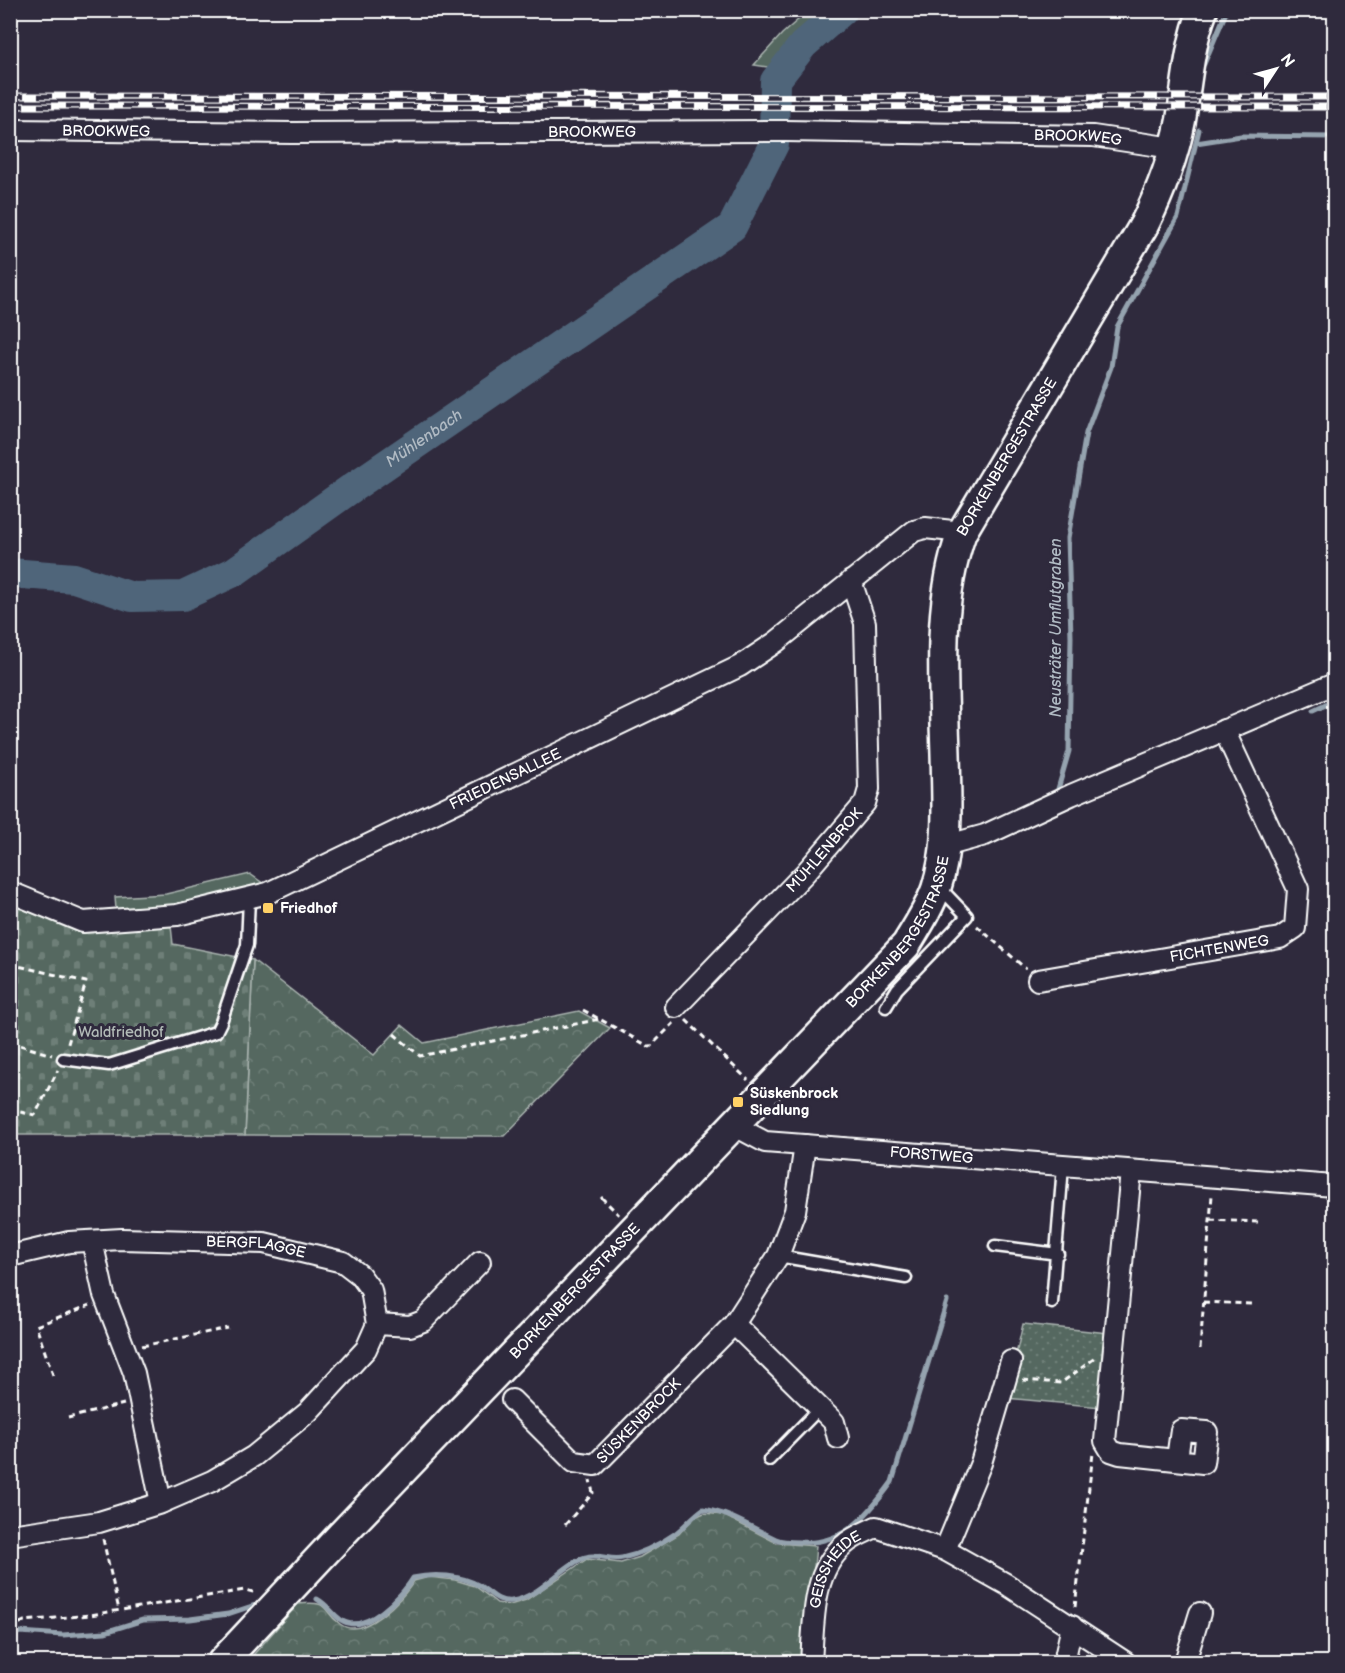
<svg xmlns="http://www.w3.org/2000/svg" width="1345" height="1673" font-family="'Balsamiq Sans',sans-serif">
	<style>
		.grass { fill: #556860; stroke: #aab4b0; stroke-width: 1.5 }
		.forest { fill: url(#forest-crowns); stroke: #aab4b0; stroke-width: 1.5 }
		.cemetery { fill: url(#cemetery-stones); stroke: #aab4b0; stroke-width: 1.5 }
		.park { fill: url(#park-dots); stroke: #aab4b0; stroke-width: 1.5 }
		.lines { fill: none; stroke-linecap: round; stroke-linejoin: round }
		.stream { stroke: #95a3af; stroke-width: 5 }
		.river { stroke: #4f657a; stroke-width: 30 }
		.lane-casing { stroke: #fff; stroke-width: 15 }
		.street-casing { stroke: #fff; stroke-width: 24 }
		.secondary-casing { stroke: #fff; stroke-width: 33 }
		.path { stroke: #fff; stroke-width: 3; stroke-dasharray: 6 4.5; stroke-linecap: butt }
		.lane { stroke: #2f2a3d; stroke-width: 10 }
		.street { stroke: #2f2a3d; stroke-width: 20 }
		.secondary { stroke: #2f2a3d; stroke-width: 28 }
		.rail-casing { stroke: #fff; stroke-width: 7 }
		.rail { stroke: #2f2a3d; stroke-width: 4.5; stroke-dasharray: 14; stroke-linecap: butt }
		.poi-dot { fill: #ffd166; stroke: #2f2a3d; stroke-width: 2 }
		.labels { text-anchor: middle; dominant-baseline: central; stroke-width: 6; stroke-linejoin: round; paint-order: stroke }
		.street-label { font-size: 15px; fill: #fff; stroke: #2f2a3d }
		.poi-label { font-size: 15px; font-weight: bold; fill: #fff; stroke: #2f2a3d; text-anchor: start }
		.park-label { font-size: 15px; fill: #b2bbb7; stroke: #2f2a3d }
		.water-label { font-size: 16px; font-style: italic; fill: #b0bac3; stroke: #2f2a3d }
	</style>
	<defs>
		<pattern id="forest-crowns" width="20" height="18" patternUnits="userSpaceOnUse" patternTransform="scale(1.5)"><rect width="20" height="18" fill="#556860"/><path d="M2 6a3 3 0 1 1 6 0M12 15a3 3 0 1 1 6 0" fill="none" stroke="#6e7f78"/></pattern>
		<pattern id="cemetery-stones" width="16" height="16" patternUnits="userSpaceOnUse" patternTransform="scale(1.5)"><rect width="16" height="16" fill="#556860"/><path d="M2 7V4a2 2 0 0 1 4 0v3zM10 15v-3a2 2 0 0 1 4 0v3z" fill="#6e7f78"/></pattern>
		<pattern id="park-dots" width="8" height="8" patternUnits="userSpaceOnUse" patternTransform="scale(1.5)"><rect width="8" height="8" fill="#556860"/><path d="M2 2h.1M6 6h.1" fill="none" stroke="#6e7f78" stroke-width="1.8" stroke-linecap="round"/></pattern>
	</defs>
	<rect width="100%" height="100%" fill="#2f2a3d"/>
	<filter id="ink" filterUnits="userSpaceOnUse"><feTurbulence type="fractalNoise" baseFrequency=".0167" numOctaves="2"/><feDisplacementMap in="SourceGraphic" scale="12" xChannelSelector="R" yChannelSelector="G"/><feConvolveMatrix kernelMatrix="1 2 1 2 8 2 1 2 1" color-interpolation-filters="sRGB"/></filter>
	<g filter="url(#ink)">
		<path class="grass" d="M 808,11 L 831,11 L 793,46 L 775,68 L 754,65 L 782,34 Z
			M 250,874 L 264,884 L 168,907 L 116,909 L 115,897 L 166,894 Z"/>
		<path class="forest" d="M 253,960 L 374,1055 L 402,1025 L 424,1043 L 579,1011 L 610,1028 L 504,1136 L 245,1135 Z
			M 704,1513 L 723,1515 L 777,1543 L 816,1546 L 805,1662 L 247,1662 L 298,1604 C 332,1601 319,1608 340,1624 C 363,1641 403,1599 414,1581 L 429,1577 L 455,1580 L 475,1586 L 497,1603 L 510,1605 L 526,1600 L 587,1559 L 621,1563 L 640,1557 L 679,1534 L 693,1518 Z"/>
		<path class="cemetery" d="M 10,904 L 77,932 L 171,926 L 173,944 L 253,960 L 245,1135 L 11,1135 Z"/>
		<path class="park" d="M 1023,1324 L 1108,1333 L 1101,1407 L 1006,1398 Z"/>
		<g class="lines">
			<path class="stream" d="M 1204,64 L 1227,10
				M 1196,143 L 1241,136 L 1334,137
				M 1313,711 L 1334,701
				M 1058,789 L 1069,751 L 1071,637 L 1068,538 L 1086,433 L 1111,367 L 1117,327 L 1178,217 L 1199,130
				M 317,1599 C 328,1605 332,1614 341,1620 C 365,1636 402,1596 413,1578 C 434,1573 461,1575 480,1586 C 491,1593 498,1603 512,1601 C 539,1598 563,1564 586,1557 C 597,1553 611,1561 622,1558 C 641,1554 660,1544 676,1533 C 686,1525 693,1516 703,1509 C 731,1513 751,1528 776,1539 C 783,1542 792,1542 799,1542 C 843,1546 868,1515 892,1482 L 947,1301
				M 10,1636 L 20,1632 L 63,1635 L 105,1632 L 143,1620 L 190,1619 L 228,1614 L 255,1605"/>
			<path class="river" id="s1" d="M 10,573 L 74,578 L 132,597 L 183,596 L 234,572 L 349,490 L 732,227 L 774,144 L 775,81 L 803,45 L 843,10"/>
			<defs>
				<path id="lane" d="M 886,1007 L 897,989 L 967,916 L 946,894 L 936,889
					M 63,1059 L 109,1065 L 216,1032 L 221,1022 L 247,945 L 249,898
					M 995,1246 L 1058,1254
					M 778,1256 L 906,1278
					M 1052,1303 L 1063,1166
					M 769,1460 L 820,1408"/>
				<g id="street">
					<path id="s2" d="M 10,130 L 292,133 L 785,131 L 1093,136 L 1173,148"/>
					<path d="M 945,846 L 985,835 L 1071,795 L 1334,684"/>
					<path id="s3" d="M 10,892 L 83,922 L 177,915 L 268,893 L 740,666 L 776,642 L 914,531 L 925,528 L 962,532"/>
					<path id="s4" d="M 1038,980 L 1280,938 L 1295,928 L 1298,889 L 1224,730"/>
					<path id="s5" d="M 676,1007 L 806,872 L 865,803 L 869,789 L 865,623 L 851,581"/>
					<path id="s6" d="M 735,1126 L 765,1142 L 1334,1186"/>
					<path d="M 1131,1171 L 1105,1441 L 1111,1451 L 1120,1454 L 1203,1463 L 1207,1432 L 1181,1430 L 1177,1459"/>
					<path d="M 92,1241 L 104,1295 L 134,1373 L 161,1503"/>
					<path id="s7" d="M 10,1256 L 69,1242 L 122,1239 L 264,1243 L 343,1262 L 360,1275 L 371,1290 L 377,1324 L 366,1349 L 308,1412 L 254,1456 L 212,1481 L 161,1503 L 99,1522 L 10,1535"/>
					<path d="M 377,1324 L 410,1326 L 423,1321 L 480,1262"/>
					<path d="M 734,1324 L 834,1422 L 838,1438"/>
					<path id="s8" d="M 512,1400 L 574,1462 L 595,1465 L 734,1324 L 778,1256 L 795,1211 L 805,1145"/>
					<path d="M 945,1550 L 981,1463 L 1011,1361"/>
					<path id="s9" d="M 811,1662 C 814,1624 811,1573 844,1545 C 852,1537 866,1532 876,1527 L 945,1550 L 1006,1584 L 1125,1662"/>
					<path d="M 1064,1662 L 1072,1626"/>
					<path d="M 1185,1662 L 1200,1613"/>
				</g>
				<g id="secondary">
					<path id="s10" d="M 222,1662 L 341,1535 L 906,945 C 917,927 929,909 936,889 C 948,853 947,813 946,776 C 945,695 934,610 962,532 L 1144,225 C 1160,193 1174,156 1181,120 C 1187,83 1189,46 1203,10"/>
				</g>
			</defs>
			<use href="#lane" class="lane-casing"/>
			<use href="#street" class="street-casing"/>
			<use href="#secondary" class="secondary-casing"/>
			<path class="path" d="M 977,926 L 1026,969
				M 10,964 L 86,982 L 67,1047
				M 583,1010 L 650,1047 L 674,1023
				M 686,1020 L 748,1080
				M 394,1034 L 420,1056 L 600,1019
				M 10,1042 L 52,1055
				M 10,1110 L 35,1115 L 58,1070
				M 601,1197 L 619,1215
				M 1210,1220 L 1258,1222
				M 1203,1302 L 1251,1304
				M 142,1346 L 228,1328
				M 1200,1349 L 1212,1195
				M 53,1375 L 36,1326 L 90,1305
				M 1023,1380 L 1061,1383 L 1095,1358
				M 68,1418 L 124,1404
				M 565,1525 L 593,1493 L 590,1480
				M 103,1539 L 119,1610
				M 1075,1607 L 1093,1453
				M 10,1628 L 24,1621 L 90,1615 L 245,1590 L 257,1593"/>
			<use href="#lane" class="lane"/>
			<use href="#street" class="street"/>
			<use href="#secondary" class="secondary"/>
			<defs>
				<path id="rail" d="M 10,96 L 1334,97
					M 10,106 L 1334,107"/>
			</defs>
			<use href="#rail" class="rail-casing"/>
			<use href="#rail" class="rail"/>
		</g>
	</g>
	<g class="poi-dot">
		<rect x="262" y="902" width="12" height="12" rx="3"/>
		<rect x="732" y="1096" width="12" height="12" rx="3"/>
	</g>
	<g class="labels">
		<g class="street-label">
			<text stroke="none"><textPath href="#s2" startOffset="96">BROOKWEG</textPath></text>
			<text stroke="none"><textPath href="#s2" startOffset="582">BROOKWEG</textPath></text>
			<text stroke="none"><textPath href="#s2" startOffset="1068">BROOKWEG</textPath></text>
			<text stroke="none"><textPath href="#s10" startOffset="1502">BORKENBERGESTRASSE</textPath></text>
			<text stroke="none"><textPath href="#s3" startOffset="530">FRIEDENSALLEE</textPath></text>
			<text stroke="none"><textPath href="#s5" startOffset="216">MÜHLENBROK</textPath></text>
			<text stroke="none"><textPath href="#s10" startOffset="998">BORKENBERGESTRASSE</textPath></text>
			<text stroke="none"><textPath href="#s4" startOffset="184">FICHTENWEG</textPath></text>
			<text stroke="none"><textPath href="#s6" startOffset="201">FORSTWEG</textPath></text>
			<text stroke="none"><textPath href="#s7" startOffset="248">BERGFLAGGE</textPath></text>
			<text stroke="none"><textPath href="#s10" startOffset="512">BORKENBERGESTRASSE</textPath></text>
			<text stroke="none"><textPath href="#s8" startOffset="171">SÜSKENBROCK</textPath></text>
			<text stroke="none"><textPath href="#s9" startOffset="99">GEISSHEIDE</textPath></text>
		</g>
		<g class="poi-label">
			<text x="280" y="908">Friedhof</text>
			<text x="750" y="1093">Süskenbrock<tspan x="750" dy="17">Siedlung</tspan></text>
		</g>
		<g class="park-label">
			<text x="121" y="1032">Waldfriedhof</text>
		</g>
		<g class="water-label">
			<text stroke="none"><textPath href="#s1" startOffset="465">Mühlenbach</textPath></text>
			<text transform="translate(1056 628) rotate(-90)">Neusträter Umflutgraben</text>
		</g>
	</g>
	<rect width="1345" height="1673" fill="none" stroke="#2f2a3d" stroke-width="36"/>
	<rect x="18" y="18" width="1309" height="1637" fill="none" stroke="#fff" stroke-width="2" filter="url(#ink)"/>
	<g transform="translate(1276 69) rotate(54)" stroke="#2f2a3d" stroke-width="4.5" paint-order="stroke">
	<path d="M0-4.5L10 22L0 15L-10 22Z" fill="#ffffff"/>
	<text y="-9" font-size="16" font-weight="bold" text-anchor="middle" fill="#ffffff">N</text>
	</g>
</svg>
